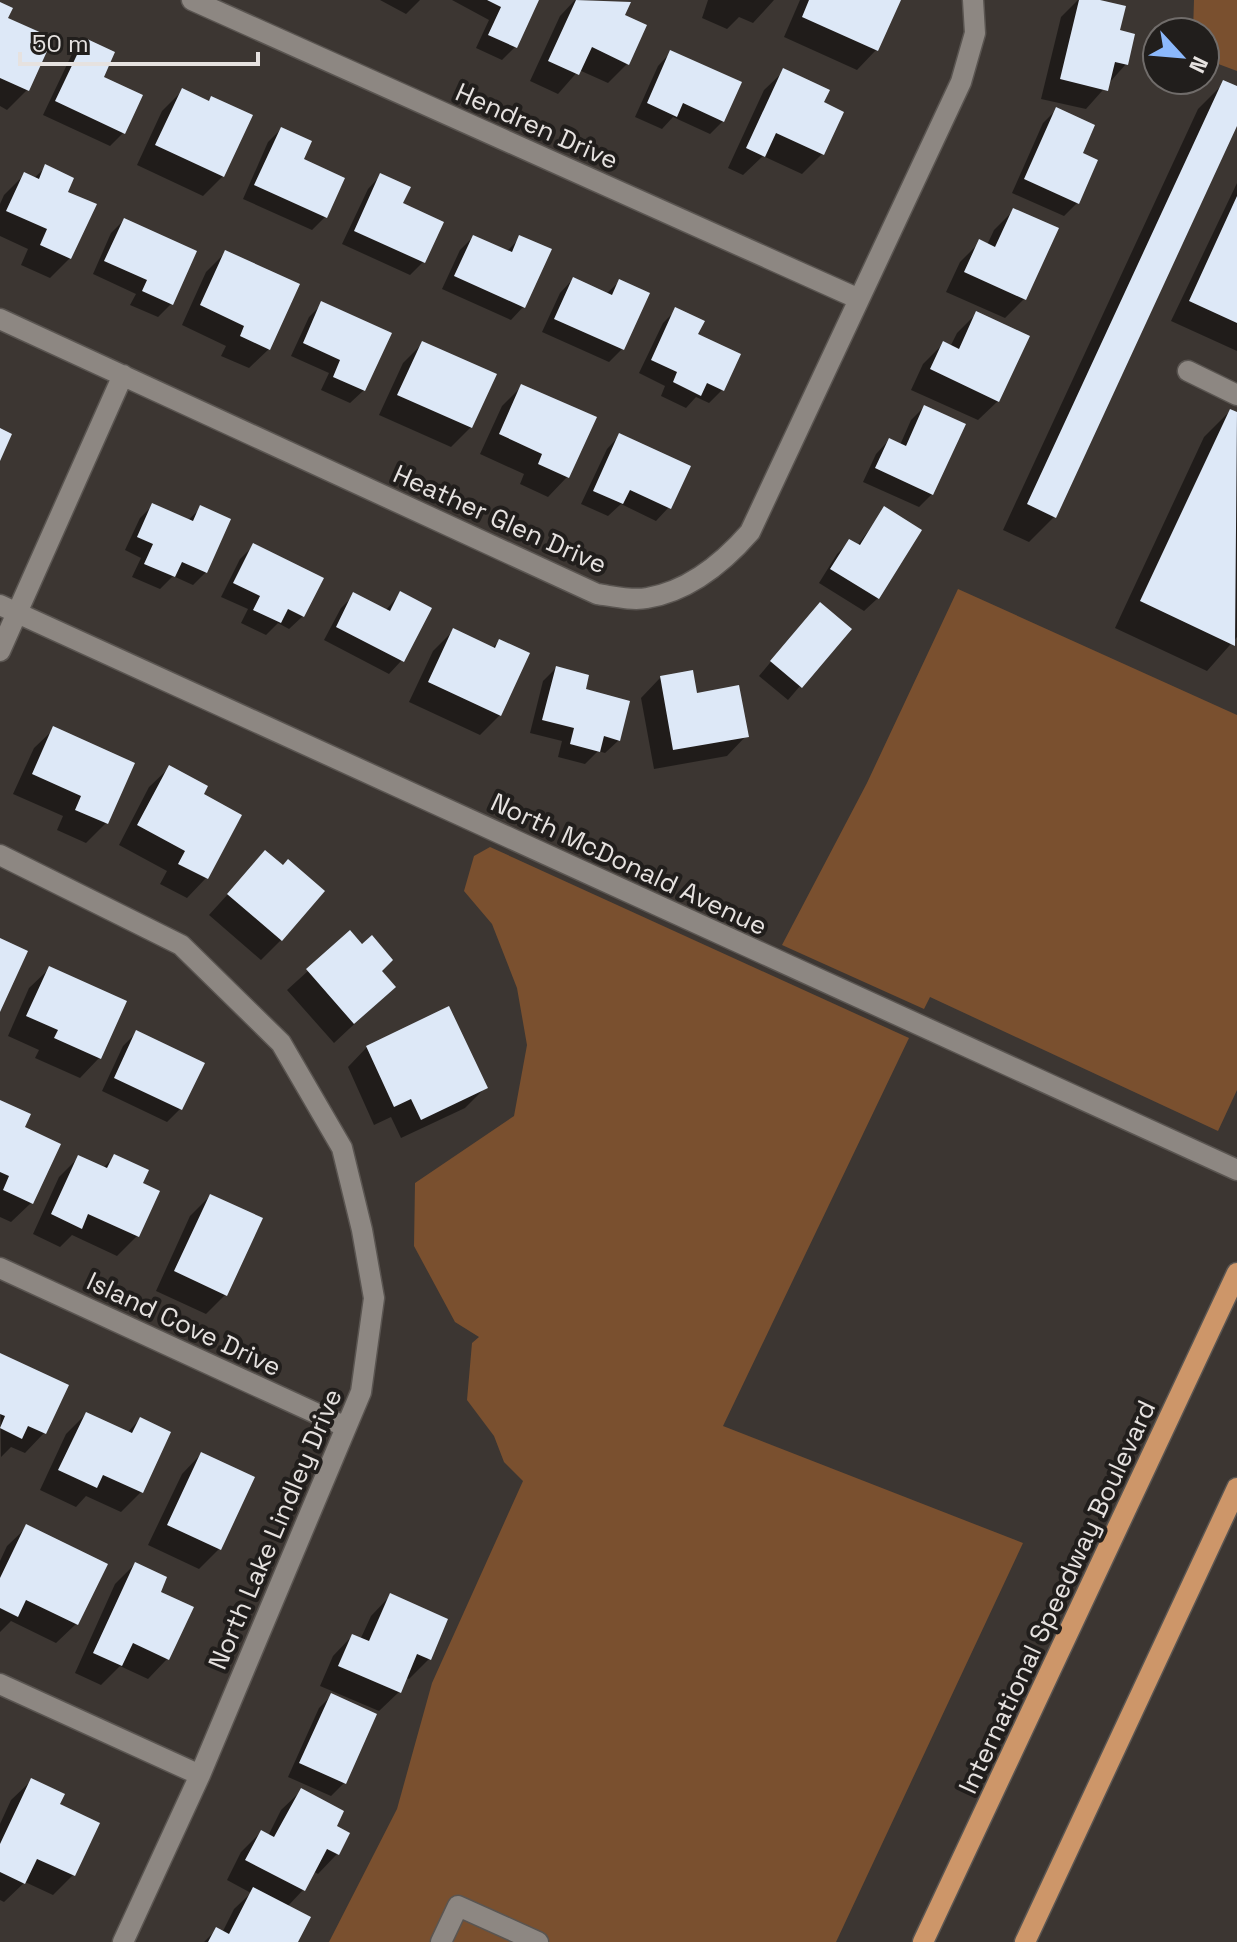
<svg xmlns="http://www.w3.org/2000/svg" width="1237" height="1942" font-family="'Space Grotesk',sans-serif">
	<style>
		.green { fill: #7a502f }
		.shadow { fill: #0007 }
		.building { fill: #dde8f7 }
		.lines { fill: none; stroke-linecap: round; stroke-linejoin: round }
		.minor-casing { stroke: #5a5551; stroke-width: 23 }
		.major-casing { stroke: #5a5551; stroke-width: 23 }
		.minor { stroke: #8d8782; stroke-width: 20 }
		.major { stroke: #cd9669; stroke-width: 20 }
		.labels { text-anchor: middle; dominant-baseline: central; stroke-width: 8; stroke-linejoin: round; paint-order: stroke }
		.street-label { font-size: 26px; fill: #e6e2e0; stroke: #211e1c }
	</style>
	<rect width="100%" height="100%" fill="#3c3632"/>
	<path class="green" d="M 1194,0 L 1237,0 L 1237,71 L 1205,59 L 1205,32 L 1193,32 Z
		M 958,589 L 1237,715 L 1237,1090 L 1218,1131 L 930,997 L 924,1009 L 782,945 L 867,783 Z
		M 490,847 L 909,1038 L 723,1426 L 1023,1543 L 836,1942 L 329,1942 L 397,1809 L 432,1683 L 523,1481 L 504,1462 L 494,1436 L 467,1400 L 472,1343 L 479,1337 L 455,1322 L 414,1246 L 415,1183 L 514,1116 L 527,1045 L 517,988 L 492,924 L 464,891 L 474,856 Z"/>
	<path class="shadow" d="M 380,0 L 420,0 L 406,14 Z
		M 452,0 L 536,0 L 515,47 L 502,60 L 476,48 L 489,20 Z
		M 575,0 L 628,3 L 622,16 L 628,63 L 608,83 L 579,70 L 558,94 L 530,81 L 560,16 Z
		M 708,0 L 774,0 L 753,23 L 739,17 L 727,29 L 702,18 Z
		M 800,0 L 899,0 L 876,50 L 857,70 L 784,37 Z
		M 1078,0 L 1092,0 L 1118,31 L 1126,64 L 1086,109 L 1041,99 L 1061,17 Z
		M 0,5 L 27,90 L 7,110 L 0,106 Z
		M 85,40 L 123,133 L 110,146 L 43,115 L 72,54 Z
		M 671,52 L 723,121 L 710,134 L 673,117 L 662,129 L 635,117 L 658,66 Z
		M 784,71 L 821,103 L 841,113 L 822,154 L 802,174 L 763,156 L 743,175 L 728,168 L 764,90 Z
		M 1224,83 L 1237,89 L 1237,121 L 1055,516 L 1029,542 L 1003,530 L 1198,109 Z
		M 182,91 L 223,176 L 203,196 L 137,165 L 162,111 Z
		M 1056,110 L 1080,154 L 1096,161 L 1077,203 L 1064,216 L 1012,193 L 1043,123 Z
		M 281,129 L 301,160 L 343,179 L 325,217 L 312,230 L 243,199 L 268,142 Z
		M 46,167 L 66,192 L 70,258 L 50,278 L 21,265 L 28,249 L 0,236 L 0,204 L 4,195 L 24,175 L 33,179 Z
		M 381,175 L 400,204 L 423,262 L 410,275 L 342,244 L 368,189 Z
		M 1237,183 L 1237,351 L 1171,321 Z
		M 1014,210 L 1024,299 L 1005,318 L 946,292 L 960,262 L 980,242 L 987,245 L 994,230 Z
		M 124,220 L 171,304 L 158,317 L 130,305 L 136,294 L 93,274 L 111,233 Z
		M 473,237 L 506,252 L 520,238 L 524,306 L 511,320 L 442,289 L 460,250 Z
		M 226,252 L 269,349 L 249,368 L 221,356 L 226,346 L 182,325 L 206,272 Z
		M 573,279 L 606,294 L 620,281 L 622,349 L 609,362 L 542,332 L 560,293 Z
		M 322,304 L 364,390 L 350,403 L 321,390 L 329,373 L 291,356 L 309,317 Z
		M 676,310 L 695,335 L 722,390 L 709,403 L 696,397 L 686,408 L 661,396 L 665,386 L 639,373 L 663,323 Z
		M 977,313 L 998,401 L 978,420 L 911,390 L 923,364 L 943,344 L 950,347 L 957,333 Z
		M 423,343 L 471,427 L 451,447 L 379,415 L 403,363 Z
		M 522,386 L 594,418 L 567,477 L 548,497 L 520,484 L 524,474 L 480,454 L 502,406 Z
		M 924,407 L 932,494 L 919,507 L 863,482 L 876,454 L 889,440 L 900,445 L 911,420 Z
		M 1230,411 L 1237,414 L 1237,637 L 1207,671 L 1115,628 L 1204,437 Z
		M 620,435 L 669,507 L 656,521 L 621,504 L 608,516 L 581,504 L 607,449 Z
		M 153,505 L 187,521 L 201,508 L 206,572 L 193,585 L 173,576 L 160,589 L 132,577 L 141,558 L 125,550 L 140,518 Z
		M 885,509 L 878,598 L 864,611 L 819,583 L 837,554 L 850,541 L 857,546 Z
		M 254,545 L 303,616 L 289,629 L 278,623 L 266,635 L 241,623 L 248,609 L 221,597 L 240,559 Z
		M 400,594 L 402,660 L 389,674 L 324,640 L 341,608 L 354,595 L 385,611 Z
		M 807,618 L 849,629 L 788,700 L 759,676 Z
		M 453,631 L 492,648 L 500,641 L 500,715 L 480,735 L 409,702 L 433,651 Z
		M 556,668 L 583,691 L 619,740 L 605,753 L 598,751 L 585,764 L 558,757 L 562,741 L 530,733 L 543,681 Z
		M 660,678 L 695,695 L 746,736 L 727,756 L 654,769 L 641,698 Z
		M 54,729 L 106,823 L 86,843 L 57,830 L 63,816 L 13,794 L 34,748 Z
		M 169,768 L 201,795 L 206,878 L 187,898 L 160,884 L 167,871 L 119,845 L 149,787 Z
		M 265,853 L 281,940 L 261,960 L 209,915 Z
		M 350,933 L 394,987 L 334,1043 L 287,990 Z
		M 49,969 L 99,1058 L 80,1078 L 35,1058 L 39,1050 L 8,1036 L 29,988 Z
		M 136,1033 L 180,1109 L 167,1122 L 102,1091 L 123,1046 Z
		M 367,1047 L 485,1088 L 465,1108 L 401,1138 L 391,1117 L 374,1125 L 348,1067 Z
		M 0,1102 L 23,1128 L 31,1203 L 11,1222 L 0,1217 Z
		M 79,1157 L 103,1168 L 114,1157 L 140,1184 L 157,1192 L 137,1236 L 117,1256 L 72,1235 L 60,1247 L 33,1234 L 59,1177 Z
		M 210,1196 L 226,1294 L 206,1314 L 156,1291 L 190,1216 Z
		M 0,1355 L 66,1386 L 44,1433 L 25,1453 L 11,1447 L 1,1457 Z
		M 86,1414 L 127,1433 L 140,1419 L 168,1433 L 141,1492 L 121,1512 L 86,1496 L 76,1507 L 40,1490 L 66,1434 Z
		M 201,1454 L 253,1478 L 219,1549 L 199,1569 L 148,1545 L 182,1474 Z
		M 27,1527 L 76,1624 L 56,1643 L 11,1621 L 0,1632 L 0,1561 L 7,1546 Z
		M 135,1564 L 158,1593 L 167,1659 L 148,1679 L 120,1666 L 101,1685 L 75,1673 L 115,1584 Z
		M 390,1596 L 429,1659 L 409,1679 L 405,1677 L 399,1692 L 379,1711 L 320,1686 L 333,1656 L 352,1636 L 360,1640 L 371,1616 Z
		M 332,1695 L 344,1783 L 331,1796 L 288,1777 L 319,1708 Z
		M 31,1781 L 57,1805 L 97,1824 L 73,1875 L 53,1895 L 25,1882 L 4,1902 L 0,1900 L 0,1824 L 11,1800 Z
		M 301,1791 L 334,1827 L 337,1854 L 318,1874 L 313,1871 L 303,1890 L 287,1907 L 296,1942 L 204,1942 L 216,1930 L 222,1933 L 234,1909 L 251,1893 L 227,1880 L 241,1852 L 261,1832 L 268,1836 L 281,1810 Z"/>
	<path class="building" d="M 487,0 L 539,0 L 517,48 L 488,35 L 501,7 Z
		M 576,0 L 631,2 L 625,15 L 647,25 L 629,65 L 592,47 L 579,75 L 548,61 Z
		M 809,0 L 901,0 L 878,51 L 802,17 Z
		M 1079,0 L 1100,0 L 1126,6 L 1120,30 L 1135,34 L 1128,65 L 1115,62 L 1108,91 L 1060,79 Z
		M 0,2 L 13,8 L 8,18 L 53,38 L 29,91 L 0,78 Z
		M 85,38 L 115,52 L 104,77 L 143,95 L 125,134 L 55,101 Z
		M 670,50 L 742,82 L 724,122 L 683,103 L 677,117 L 647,103 Z
		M 783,68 L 830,90 L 824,102 L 844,112 L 824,155 L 776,133 L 765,157 L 746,148 Z
		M 1223,80 L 1237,86 L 1237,126 L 1056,518 L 1027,504 Z
		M 182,88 L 209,101 L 211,96 L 253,115 L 224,177 L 155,145 Z
		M 1056,107 L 1095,125 L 1083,153 L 1098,160 L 1079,204 L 1024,179 Z
		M 281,127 L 312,141 L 304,159 L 345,178 L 327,218 L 254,185 Z
		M 45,164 L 74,178 L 68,192 L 97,204 L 71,259 L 40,245 L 47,229 L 6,211 L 24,172 L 39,179 Z
		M 380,173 L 411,187 L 403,203 L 444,222 L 425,263 L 354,231 Z
		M 1237,196 L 1237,323 L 1189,301 Z
		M 1013,208 L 1059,228 L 1026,300 L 964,272 L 979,239 L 995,247 Z
		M 124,218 L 197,251 L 173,305 L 142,291 L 147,280 L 104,261 Z
		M 473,235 L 512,252 L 519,235 L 552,249 L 525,308 L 454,276 Z
		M 225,250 L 300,284 L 270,350 L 240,336 L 244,326 L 200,305 Z
		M 573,277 L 612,295 L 619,279 L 650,293 L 624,350 L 554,319 Z
		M 321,301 L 392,333 L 365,391 L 333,377 L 340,360 L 303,343 Z
		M 675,307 L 705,321 L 698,334 L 741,354 L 724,391 L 707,383 L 701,396 L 673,382 L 677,372 L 651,360 Z
		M 976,311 L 1030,336 L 999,402 L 930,369 L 943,341 L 959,349 Z
		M 422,341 L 497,374 L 472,428 L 397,395 Z
		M 521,384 L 597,417 L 569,478 L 538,464 L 542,454 L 499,434 Z
		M 924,405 L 966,424 L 933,495 L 875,468 L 889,438 L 906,446 Z
		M 1230,409 L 1237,412 L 1235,646 L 1140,601 Z
		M 0,428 L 12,434 L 0,461 Z
		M 619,433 L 691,466 L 671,509 L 630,490 L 623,504 L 593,491 Z
		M 152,503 L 193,521 L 200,505 L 231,519 L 207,573 L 182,562 L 175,577 L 144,564 L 153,544 L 137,537 Z
		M 884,506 L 922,530 L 879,599 L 830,569 L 849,539 L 860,545 Z
		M 253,543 L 324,578 L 304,617 L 288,609 L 281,623 L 253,610 L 260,596 L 233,583 Z
		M 400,591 L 432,608 L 404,662 L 336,627 L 353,592 L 390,611 Z
		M 820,602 L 852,629 L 802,688 L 770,661 Z
		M 453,628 L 495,648 L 499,639 L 530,653 L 501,716 L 428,682 Z
		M 556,666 L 589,675 L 586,689 L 630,701 L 620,741 L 604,736 L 600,752 L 570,744 L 574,728 L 542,720 Z
		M 693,670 L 697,693 L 739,685 L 749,737 L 673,750 L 660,676 Z
		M 53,726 L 135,763 L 108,824 L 75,810 L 81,796 L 32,774 Z
		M 169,765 L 208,786 L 204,794 L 242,815 L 208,879 L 178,864 L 185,851 L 137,825 Z
		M 265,850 L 283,865 L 288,859 L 325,891 L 282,941 L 227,894 Z
		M 350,930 L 362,944 L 372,935 L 393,960 L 382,971 L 396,987 L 354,1024 L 306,969 Z
		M 0,938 L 28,951 L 0,1012 Z
		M 49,966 L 127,1001 L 101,1059 L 54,1038 L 58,1030 L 26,1016 Z
		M 449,1006 L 488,1088 L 421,1120 L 411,1099 L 394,1107 L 366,1046 Z
		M 136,1030 L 205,1063 L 182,1110 L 114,1078 Z
		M 0,1100 L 31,1114 L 25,1127 L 61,1144 L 33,1204 L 3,1190 L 9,1176 L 0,1172 Z
		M 114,1154 L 149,1170 L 143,1183 L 160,1191 L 139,1237 L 88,1214 L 82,1229 L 51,1214 L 78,1155 L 107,1168 Z
		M 210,1194 L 263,1218 L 227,1296 L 174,1271 Z
		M 0,1353 L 69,1385 L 46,1434 L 28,1426 L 22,1439 L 0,1428 L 5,1416 L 0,1414 Z
		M 86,1412 L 132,1433 L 140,1417 L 171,1432 L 143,1493 L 103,1475 L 97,1488 L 58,1470 Z
		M 201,1452 L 255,1477 L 221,1550 L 167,1525 Z
		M 26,1524 L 108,1564 L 78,1625 L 26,1600 L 18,1617 L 0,1608 L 0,1578 Z
		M 135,1562 L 167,1577 L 161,1592 L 194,1607 L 169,1660 L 133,1643 L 122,1666 L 93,1653 Z
		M 390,1593 L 448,1619 L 431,1660 L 417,1654 L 401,1693 L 338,1666 L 352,1634 L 369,1641 Z
		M 331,1693 L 377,1714 L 346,1784 L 299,1763 Z
		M 31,1778 L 65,1794 L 60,1804 L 100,1823 L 75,1876 L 37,1859 L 25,1884 L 0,1872 L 0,1844 Z
		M 301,1788 L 344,1811 L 337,1826 L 350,1833 L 339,1855 L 327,1849 L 305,1891 L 245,1860 L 261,1830 L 274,1837 Z
		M 253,1887 L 311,1917 L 298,1942 L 208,1942 L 216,1927 L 229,1934 Z"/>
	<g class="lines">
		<defs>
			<path id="minor" d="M 192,0 L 859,299
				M 0,319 L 597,594 C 612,596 632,601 647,598 C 689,591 723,563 750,532 L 961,82 L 975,33 L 973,0
				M 1188,371 L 1237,395
				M 0,605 L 1237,1170
				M 0,651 L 123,375
				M 0,855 L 181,945 L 281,1043 L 342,1148 L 362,1230 L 374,1298 L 361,1392 L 200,1775 L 123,1942
				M 0,1268 L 346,1427
				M 0,1684 L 200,1775
				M 441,1942 L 458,1906 L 538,1942"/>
			<path id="major" d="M 923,1942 L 1237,1273
				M 1025,1942 L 1237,1488"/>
		</defs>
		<use href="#minor" class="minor-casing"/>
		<use href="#major" class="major-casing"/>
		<use href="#minor" class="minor"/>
		<use href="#major" class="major"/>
	</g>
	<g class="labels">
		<g class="street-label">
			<text transform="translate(537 126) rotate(24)">Hendren Drive</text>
			<text transform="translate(500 519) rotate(24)">Heather Glen Drive</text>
			<text transform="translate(629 864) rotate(25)">North McDonald Avenue</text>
			<text transform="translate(184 1324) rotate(25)">Island Cove Drive</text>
			<text transform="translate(275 1529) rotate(-67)">North Lake Lindley Drive</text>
			<text transform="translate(1057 1597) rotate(-65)">International Speedway Boulevard</text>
		</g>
	</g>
	<g transform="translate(1181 56) rotate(116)"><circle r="38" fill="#211e1c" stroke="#706c6a" stroke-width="2"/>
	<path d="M0-6L14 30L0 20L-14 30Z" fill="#8cb9fc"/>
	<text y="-12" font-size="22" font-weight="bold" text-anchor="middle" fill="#e6e2e0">N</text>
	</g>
	<path d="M20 52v12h238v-12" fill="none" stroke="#e6e2e0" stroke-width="4"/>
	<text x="32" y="52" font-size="24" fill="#e6e2e0" stroke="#211e1c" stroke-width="6" paint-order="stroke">50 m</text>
</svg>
